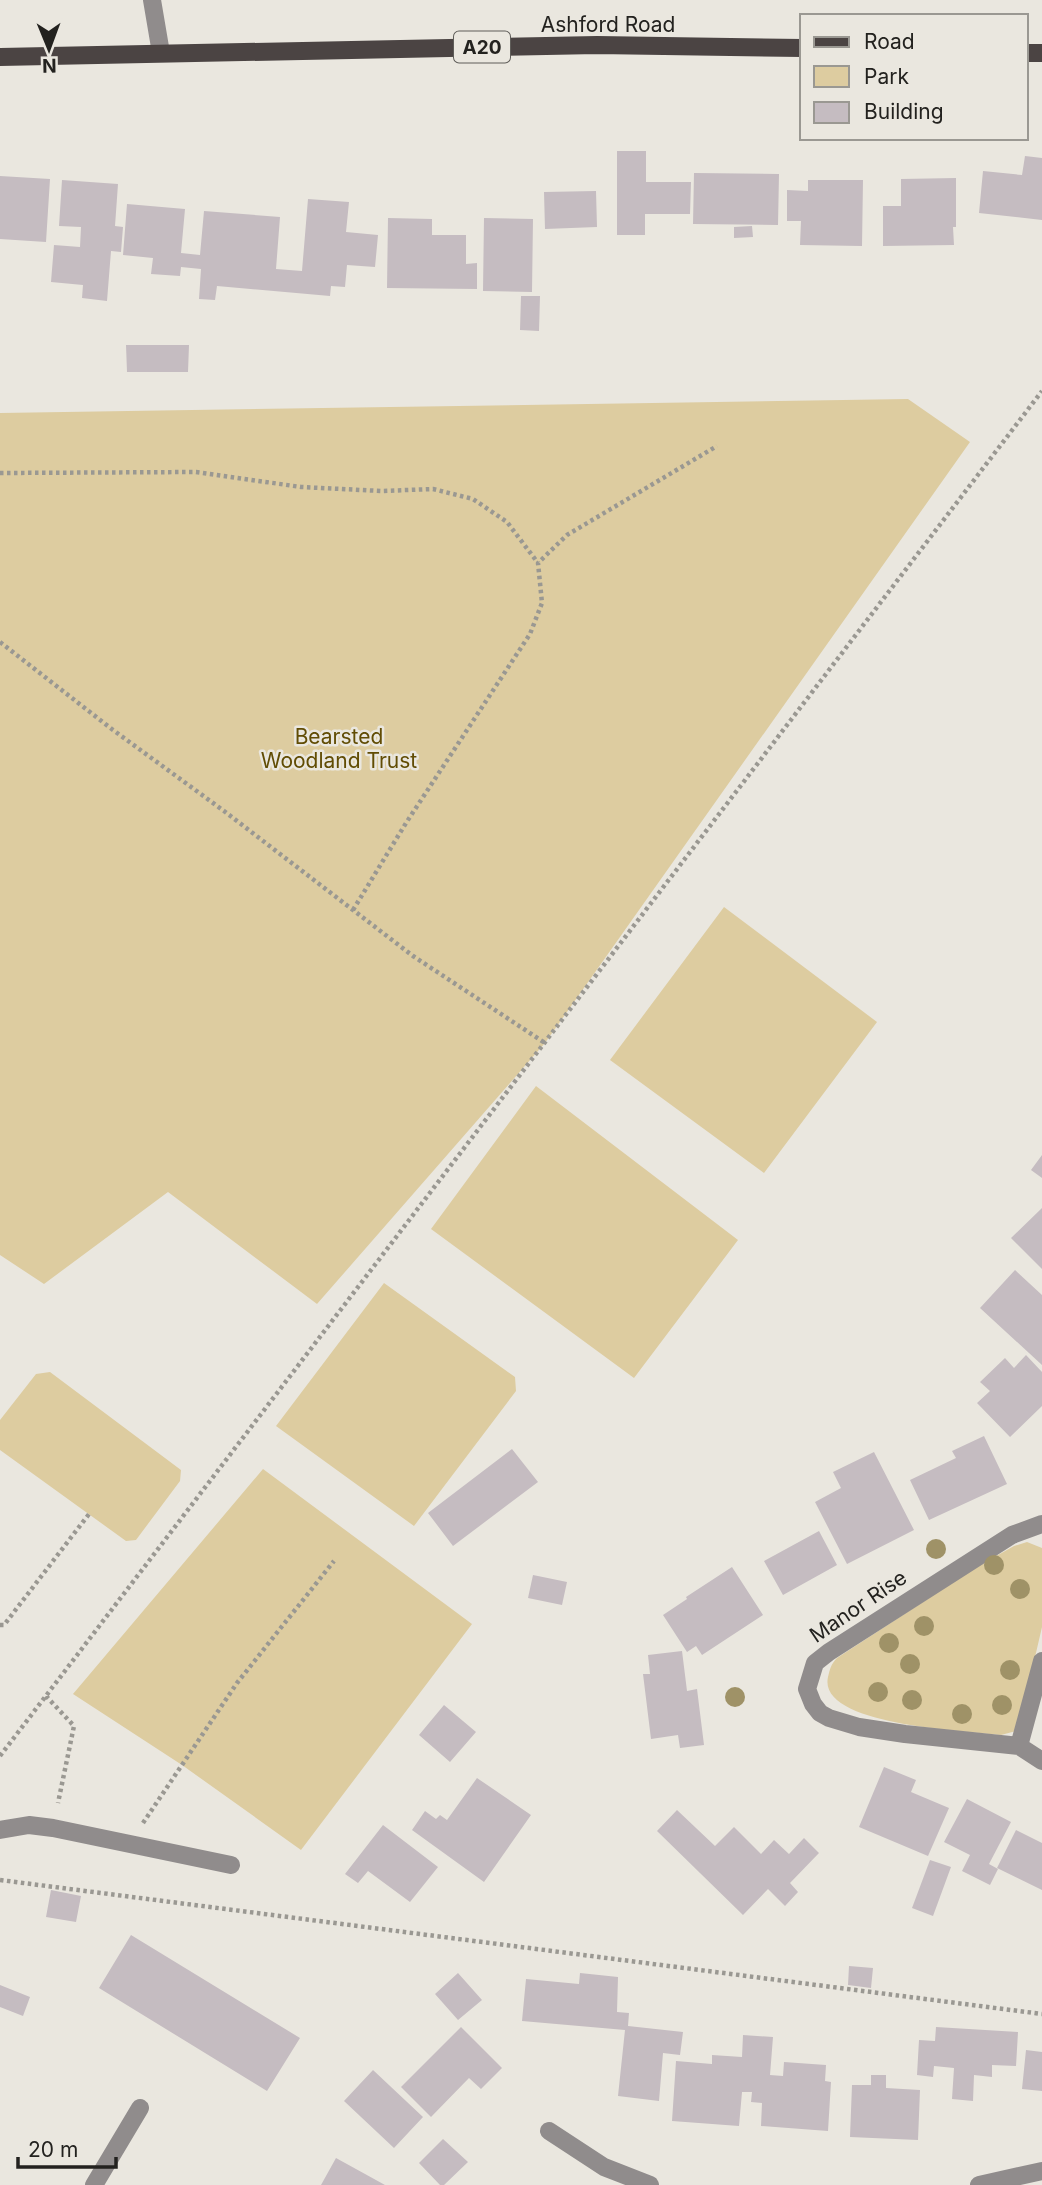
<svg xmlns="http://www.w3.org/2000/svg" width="1042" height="2185" font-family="Inter,sans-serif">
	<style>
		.green { fill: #ddcca0 }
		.building { fill: #c5bcc1 }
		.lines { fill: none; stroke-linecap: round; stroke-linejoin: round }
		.path { stroke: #9a9892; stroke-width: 4.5; stroke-dasharray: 3.5 3.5; stroke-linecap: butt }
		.minor { stroke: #908c8c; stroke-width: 18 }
		.major { stroke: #4b4443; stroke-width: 18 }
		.tree { fill: #9f9267 }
		.labels { text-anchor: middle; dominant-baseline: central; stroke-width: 5; stroke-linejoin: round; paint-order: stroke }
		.shield { fill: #eae7df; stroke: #5f5d59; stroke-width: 2 }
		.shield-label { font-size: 19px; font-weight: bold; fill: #23221f }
		.street-label { font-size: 21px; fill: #23221f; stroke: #eae7df }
		.park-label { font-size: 21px; fill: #614c04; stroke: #eae7df }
	</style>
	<rect width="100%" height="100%" fill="#eae7df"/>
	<path class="green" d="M 908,399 L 970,442 L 545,1043 L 317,1304 L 168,1192 L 44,1284 L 0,1255 L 0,413 Z
		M 724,907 L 877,1022 L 764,1173 L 610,1060 Z
		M 536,1086 L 738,1240 L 634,1378 L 431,1229 Z
		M 384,1283 L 515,1377 L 516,1391 L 414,1526 L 276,1426 Z
		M 50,1372 L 181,1470 L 180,1481 L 136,1540 L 126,1541 L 0,1450 L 0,1420 L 36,1374 Z
		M 263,1469 L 472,1624 L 301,1850 L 182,1765 L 73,1694 Z
		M 1027,1542 L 1042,1548 L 1042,1627 L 1019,1726 L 1016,1731 L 1001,1735 C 970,1731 817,1726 828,1677 C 830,1669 831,1664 837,1658 L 975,1568 L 1014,1546 Z"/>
	<path class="building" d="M 617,151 L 646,151 L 646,182 L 691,182 L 690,214 L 645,214 L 645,235 L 617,235 Z
		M 1025,156 L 1042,158 L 1042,220 L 979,213 L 983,171 L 1022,175 Z
		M 694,173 L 779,174 L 778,225 L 693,224 Z
		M 0,176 L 50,179 L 46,242 L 0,239 Z
		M 956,178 L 956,227 L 953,227 L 954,245 L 883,246 L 883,206 L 901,206 L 901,179 Z
		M 62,180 L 118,184 L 115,226 L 123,227 L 121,252 L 111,251 L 107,301 L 82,298 L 83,285 L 51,282 L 54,245 L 80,247 L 81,227 L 59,226 Z
		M 808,180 L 863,180 L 862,246 L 800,245 L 801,221 L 787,221 L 787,190 L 808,191 Z
		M 596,191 L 597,227 L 545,229 L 544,192 Z
		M 308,199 L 349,202 L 346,232 L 378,235 L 375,267 L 347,265 L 345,287 L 331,286 L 330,296 L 217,286 L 215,300 L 199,299 L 201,269 L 181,267 L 180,276 L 151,274 L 153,258 L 123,255 L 127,204 L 185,209 L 181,253 L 200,255 L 204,211 L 280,217 L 276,269 L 302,271 Z
		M 388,218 L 432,219 L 432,235 L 466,235 L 466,264 L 477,263 L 477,289 L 387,288 Z
		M 484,218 L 533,219 L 532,292 L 483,291 Z
		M 752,226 L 753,237 L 734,238 L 734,227 Z
		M 521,296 L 540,296 L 539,331 L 520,330 Z
		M 126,345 L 189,345 L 188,372 L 127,372 Z
		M 1042,1155 L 1042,1178 L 1031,1170 Z
		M 1042,1208 L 1042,1269 L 1011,1238 Z
		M 1015,1270 L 1042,1295 L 1042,1365 L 980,1308 Z
		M 1026,1355 L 1042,1372 L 1042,1406 L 1010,1437 L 977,1403 L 990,1391 L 980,1382 L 1005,1358 L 1014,1368 Z
		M 984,1436 L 1007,1484 L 929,1520 L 910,1480 L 956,1458 L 952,1451 Z
		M 512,1449 L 538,1482 L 453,1546 L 428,1513 Z
		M 874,1452 L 914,1530 L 847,1564 L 815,1502 L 841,1488 L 833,1472 Z
		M 819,1531 L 837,1565 L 783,1595 L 764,1561 Z
		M 732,1567 L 763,1615 L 702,1655 L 696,1646 L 687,1652 L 663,1615 L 687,1599 L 686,1597 Z
		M 533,1575 L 567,1582 L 562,1605 L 528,1598 Z
		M 682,1651 L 687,1691 L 697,1689 L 704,1745 L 680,1748 L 678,1735 L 651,1739 L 643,1674 L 650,1674 L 648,1655 Z
		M 444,1705 L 476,1732 L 450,1762 L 419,1735 Z
		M 884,1767 L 916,1780 L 911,1792 L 949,1808 L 928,1856 L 859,1827 Z
		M 477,1778 L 531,1815 L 484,1882 L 412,1830 L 425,1811 L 436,1819 L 440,1815 L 447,1820 Z
		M 967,1799 L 1011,1822 L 989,1864 L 998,1869 L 990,1885 L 962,1871 L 970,1855 L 944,1842 Z
		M 677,1810 L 715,1846 L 734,1827 L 761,1854 L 774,1840 L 789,1854 L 804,1838 L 819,1853 L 790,1883 L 798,1892 L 785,1906 L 768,1889 L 743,1915 L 657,1831 Z
		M 383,1825 L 438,1867 L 410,1902 L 368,1871 L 358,1883 L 345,1874 Z
		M 1016,1830 L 1042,1843 L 1042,1890 L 997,1868 Z
		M 930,1860 L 951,1867 L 933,1916 L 912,1908 Z
		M 51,1890 L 81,1896 L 76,1922 L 46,1917 Z
		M 131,1935 L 300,2038 L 267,2091 L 99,1988 Z
		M 849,1966 L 873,1968 L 871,1988 L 848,1985 Z
		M 458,1973 L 482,2000 L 458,2020 L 435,1994 Z
		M 580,1973 L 618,1977 L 617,2012 L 629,2013 L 628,2026 L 683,2032 L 680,2055 L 663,2053 L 659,2101 L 618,2096 L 625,2030 L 522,2021 L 526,1979 L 579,1984 Z
		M 0,1985 L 30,1997 L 23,2016 L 0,2007 Z
		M 461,2027 L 502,2068 L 481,2089 L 469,2078 L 431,2117 L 401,2087 Z
		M 936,2027 L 1018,2032 L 1016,2066 L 992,2065 L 992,2077 L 974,2075 L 973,2101 L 952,2099 L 954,2068 L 934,2066 L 933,2077 L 917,2075 L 919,2040 L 935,2041 Z
		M 743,2035 L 773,2037 L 770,2075 L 783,2076 L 784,2062 L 826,2065 L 825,2081 L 831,2082 L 828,2131 L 761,2126 L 762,2103 L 751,2102 L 752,2092 L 742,2092 L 739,2126 L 672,2121 L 676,2061 L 712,2064 L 712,2055 L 742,2057 Z
		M 1026,2050 L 1042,2052 L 1042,2091 L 1022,2089 Z
		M 373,2070 L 423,2117 L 394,2148 L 344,2101 Z
		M 871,2075 L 886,2075 L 886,2088 L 920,2090 L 918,2140 L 850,2137 L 852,2085 L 871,2085 Z
		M 443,2139 L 468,2162 L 444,2185 L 440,2185 L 419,2163 Z
		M 336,2158 L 385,2185 L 321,2185 Z"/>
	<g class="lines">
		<path class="path" d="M 0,473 L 196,472 L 301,487 L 382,491 L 433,489 L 473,499 L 507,522 L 538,563
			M 0,642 L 113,730 L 224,811 L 413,956 L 545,1043
			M 353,910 L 406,823 L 530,634 L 542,603 L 538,563 L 567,535 L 717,446
			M 0,1625 L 4,1625 L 89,1514
			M 46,1696 L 74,1726 L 58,1803
			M 0,1756 L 1042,391
			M 143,1823 L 237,1683 L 334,1561
			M 0,1880 L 1042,2014"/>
		<path class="minor" d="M 152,0 L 161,53
			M 1042,1661 L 1019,1746 L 1042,1761
			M 1019,1746 L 905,1734 L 859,1727 L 829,1718 L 820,1713 L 813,1704 L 807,1689 L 815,1663 L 829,1652 L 1012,1535 L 1042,1524
			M 0,1830 L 29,1825 L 53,1828 L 231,1865
			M 549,2131 L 604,2167 L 650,2185
			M 94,2185 L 140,2108
			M 979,2185 L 1042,2171"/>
		<path class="major" d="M 1026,53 L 1042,53
			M 0,57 L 597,45 L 802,48"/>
	</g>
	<g class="tree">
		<circle cx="936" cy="1549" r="10"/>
		<circle cx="994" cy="1565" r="10"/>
		<circle cx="1020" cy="1589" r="10"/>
		<circle cx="924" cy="1626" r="10"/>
		<circle cx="889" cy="1643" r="10"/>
		<circle cx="910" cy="1664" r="10"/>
		<circle cx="1010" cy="1670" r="10"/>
		<circle cx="878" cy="1692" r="10"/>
		<circle cx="735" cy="1697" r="10"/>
		<circle cx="912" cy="1700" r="10"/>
		<circle cx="1002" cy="1705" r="10"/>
		<circle cx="962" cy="1714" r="10"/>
	</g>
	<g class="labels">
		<rect class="shield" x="454" y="31.5" width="56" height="31" rx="5"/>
		<g class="shield-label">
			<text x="482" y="47">A20</text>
		</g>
		<g class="street-label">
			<text x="608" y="24">Ashford Road</text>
			<text transform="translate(858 1606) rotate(-34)">Manor Rise</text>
		</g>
		<g class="park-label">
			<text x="339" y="736">Bearsted<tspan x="339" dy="24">Woodland Trust</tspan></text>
		</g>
	</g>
	<rect x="800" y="14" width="228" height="126" fill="#eae7df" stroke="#9a9892" stroke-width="2"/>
	<rect x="814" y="37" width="35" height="10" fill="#4b4443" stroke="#9a9892" stroke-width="2"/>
	<text x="864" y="49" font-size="21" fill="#23221f">Road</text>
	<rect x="814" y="66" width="35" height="21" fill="#ddcca0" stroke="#9a9892" stroke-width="2"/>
	<text x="864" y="84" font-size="21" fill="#23221f">Park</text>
	<rect x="814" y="102" width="35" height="21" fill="#c5bcc1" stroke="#9a9892" stroke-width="2"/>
	<text x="864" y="119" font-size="21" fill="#23221f">Building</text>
	<g transform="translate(49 49) rotate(179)" stroke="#eae7df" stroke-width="5" paint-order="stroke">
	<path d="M0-5L12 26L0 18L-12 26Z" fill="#23221f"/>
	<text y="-10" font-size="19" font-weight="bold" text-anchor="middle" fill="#23221f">N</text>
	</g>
	<path d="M18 2157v10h98v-10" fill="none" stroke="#23221f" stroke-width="3.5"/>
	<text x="28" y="2157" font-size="21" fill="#23221f" stroke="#eae7df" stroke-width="5" paint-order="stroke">20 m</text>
</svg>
